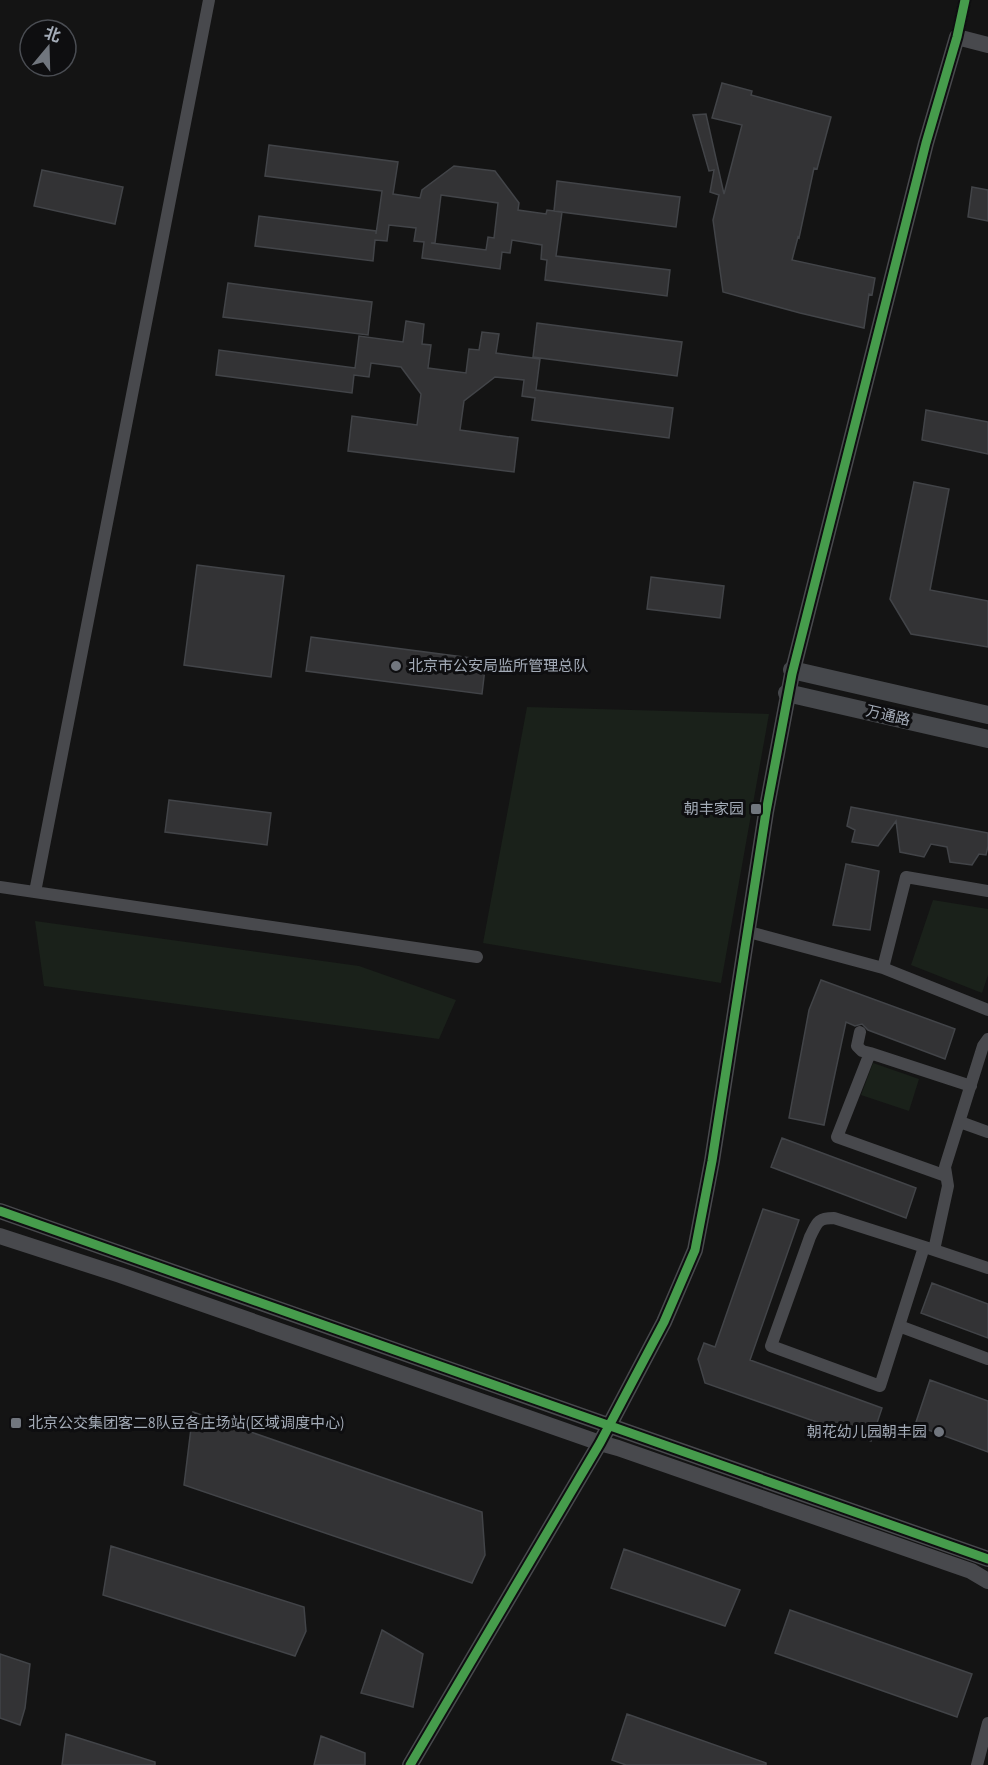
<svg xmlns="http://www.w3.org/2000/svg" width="988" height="1765" font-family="'Source Sans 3','Noto Sans SC',sans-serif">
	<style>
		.green { fill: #1a211a }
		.building { fill: #333335; stroke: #424448; stroke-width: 1.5; fill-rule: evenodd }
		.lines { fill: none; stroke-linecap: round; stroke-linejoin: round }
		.minor { stroke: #48494d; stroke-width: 12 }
		.tertiary { stroke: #48494d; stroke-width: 16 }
		.secondary { stroke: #46484c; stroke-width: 18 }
		.cycleway-casing { stroke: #0e0e10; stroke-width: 13 }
		.cycleway { stroke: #469c4c; stroke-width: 9 }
		.poi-dot { fill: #71767e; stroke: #0e0e10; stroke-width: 2 }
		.labels { text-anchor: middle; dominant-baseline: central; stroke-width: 6; stroke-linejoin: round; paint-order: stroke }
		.poi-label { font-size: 15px; fill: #a3abb7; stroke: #0e0e10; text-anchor: start }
		.street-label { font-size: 15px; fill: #a3abb7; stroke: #0e0e10 }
	</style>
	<rect width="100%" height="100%" fill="#141414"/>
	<path class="green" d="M 527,707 L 769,714 L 721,983 L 483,943 Z
		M 933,900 L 988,909 L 988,975 L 982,993 L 911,965 Z
		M 35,921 L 359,966 L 456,1000 L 439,1039 L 44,986 Z
		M 873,1063 L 919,1079 L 909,1111 L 861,1095 Z"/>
	<path class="building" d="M 722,83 L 752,91 L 751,95 L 831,117 L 817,169 L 814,168 L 799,238 L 798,237 L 792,260 L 875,278 L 872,295 L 869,294 L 864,328 L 800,313 L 723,292 L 713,220 L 719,195 L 710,192 L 714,170 L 709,171 L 693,115 L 706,114 L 724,194 L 742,125 L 712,118 Z
		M 269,145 L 398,162 L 393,194 L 420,198 L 422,190 L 454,166 L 495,171 L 519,203 L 518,210 L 546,214 L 547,210 L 562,212 L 556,256 L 670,270 L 667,296 L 545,280 L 547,260 L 541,259 L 542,245 L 512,240 L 510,253 L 502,252 L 500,269 L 422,258 L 424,242 L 414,241 L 416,228 L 389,225 L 387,241 L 375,240 L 373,261 L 255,246 L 259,216 L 376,231 L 376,234 L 382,191 L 265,176 ZM 441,195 L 498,203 L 494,238 L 488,237 L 486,250 L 431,243 L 435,243 Z
		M 42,170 L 123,187 L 115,224 L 34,206 Z
		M 557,181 L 680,197 L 676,227 L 554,211 Z
		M 972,187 L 988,190 L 988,221 L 968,217 Z
		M 228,283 L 372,302 L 368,335 L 223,317 Z
		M 406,321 L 424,324 L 422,344 L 431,345 L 428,368 L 466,373 L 469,349 L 479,350 L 482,332 L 499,334 L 496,353 L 540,359 L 536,390 L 673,408 L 669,438 L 532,420 L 535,398 L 522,396 L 524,380 L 495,377 L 464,401 L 460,430 L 518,438 L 514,472 L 348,451 L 352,416 L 417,425 L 421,394 L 401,367 L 371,363 L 369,377 L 354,375 L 352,393 L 216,375 L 219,350 L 355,368 L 359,336 L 403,342 Z
		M 537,323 L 682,342 L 677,376 L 533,357 Z
		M 926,410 L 988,422 L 988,454 L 922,440 Z
		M 914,482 L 949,489 L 930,590 L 988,601 L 988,647 L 911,634 L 890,599 Z
		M 197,565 L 284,576 L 271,677 L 184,665 Z
		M 651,577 L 724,586 L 720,618 L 647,609 Z
		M 311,637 L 486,660 L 482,694 L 306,671 Z
		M 169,800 L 271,813 L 267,845 L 165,832 Z
		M 851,807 L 988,833 L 988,846 L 986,855 L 979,854 L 972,865 L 950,862 L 947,847 L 931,844 L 924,857 L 900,852 L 896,821 L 878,846 L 852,842 L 855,830 L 847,826 Z
		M 846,864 L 879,871 L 870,930 L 833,925 Z
		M 821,980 L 955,1029 L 945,1059 L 868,1030 L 862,1024 L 855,1026 L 846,1022 L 824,1125 L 789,1118 L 809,1010 Z
		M 782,1138 L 916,1188 L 906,1218 L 771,1167 Z
		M 763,1209 L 799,1220 L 750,1360 L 882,1408 L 871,1441 L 705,1383 L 698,1359 L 704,1343 L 715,1347 Z
		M 932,1283 L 988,1304 L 988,1338 L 921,1313 Z
		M 930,1380 L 988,1401 L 988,1452 L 915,1425 Z
		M 193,1412 L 482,1512 L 485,1555 L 472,1583 L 184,1485 Z
		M 111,1546 L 304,1607 L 306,1631 L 295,1656 L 103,1595 Z
		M 624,1549 L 740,1590 L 725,1626 L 611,1588 Z
		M 790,1610 L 972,1674 L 957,1717 L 775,1653 Z
		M 382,1630 L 423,1654 L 413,1707 L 361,1693 Z
		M 0,1654 L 30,1664 L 25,1708 L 20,1725 L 0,1718 Z
		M 627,1714 L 766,1763 L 766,1765 L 626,1765 L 612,1760 Z
		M 66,1734 L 155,1762 L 155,1765 L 62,1765 Z
		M 321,1736 L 365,1753 L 365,1765 L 314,1765 Z"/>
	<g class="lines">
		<path class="minor" d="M 957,37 L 965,0
			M 0,887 L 477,957
			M 35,892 L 209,0
			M 749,932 L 883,968 L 906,877 L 988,891
			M 883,968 L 988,1010
			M 860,1032 L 857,1046 L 862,1051 L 870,1053
			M 988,1039 L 983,1046 L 945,1167 L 948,1186 L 934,1250 L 988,1268
			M 960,1122 L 988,1132
			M 946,1176 L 837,1137 L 870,1053 L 971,1086
			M 924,1247 L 880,1386 L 771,1346 L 810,1237 C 817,1223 817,1218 834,1218 L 934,1250
			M 899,1326 L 988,1359
			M 977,1765 L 988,1723"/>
		<path class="tertiary" d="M 0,1211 L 988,1559
			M 0,1236 L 120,1275 L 600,1443 L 618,1448 L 971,1571 L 988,1581
			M 410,1765 L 600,1443 L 664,1322 L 695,1250 L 712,1161 L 766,812 L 792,674 L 926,143 L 957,37 L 988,45"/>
		<path class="secondary" d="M 792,670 L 988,715
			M 787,693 L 988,739"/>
		<defs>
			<path id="cycleway" d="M 0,1211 L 988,1559
				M 410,1765 L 600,1443 L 664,1322 L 695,1250 L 712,1161 L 766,812 L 792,674 L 926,143 L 957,37 L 965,0"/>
		</defs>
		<use href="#cycleway" class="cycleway-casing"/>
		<use href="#cycleway" class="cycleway"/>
	</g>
	<g class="poi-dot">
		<circle cx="396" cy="666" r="6"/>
		<rect x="750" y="803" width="12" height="12" rx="3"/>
		<rect x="10" y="1417" width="12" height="12" rx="3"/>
		<circle cx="939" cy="1432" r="6"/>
	</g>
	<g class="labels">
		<g class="poi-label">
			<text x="408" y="666">北京市公安局监所管理总队</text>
			<text x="744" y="809" text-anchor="end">朝丰家园</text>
			<text x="28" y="1423">北京公交集团客二8队豆各庄场站(区域调度中心)</text>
			<text x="927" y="1432" text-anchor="end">朝花幼儿园朝丰园</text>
		</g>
		<g class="street-label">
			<text transform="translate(888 716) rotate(13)">万通路</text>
		</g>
	</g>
	<g transform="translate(48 48) rotate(19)"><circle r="28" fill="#0e0e10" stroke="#4a4d53" stroke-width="1.5"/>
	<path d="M0-4.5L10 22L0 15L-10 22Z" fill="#71767e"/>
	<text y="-9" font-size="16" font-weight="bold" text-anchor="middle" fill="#a3abb7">北</text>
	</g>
</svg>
